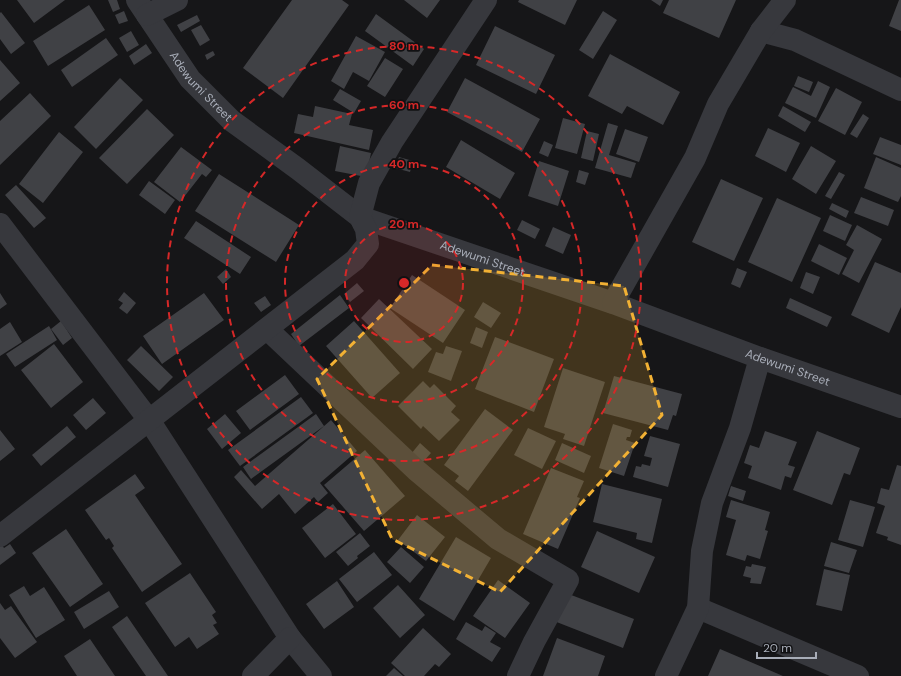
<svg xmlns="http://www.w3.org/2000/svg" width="901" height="676" font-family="'DM Sans',sans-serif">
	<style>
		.building { fill: #404145 }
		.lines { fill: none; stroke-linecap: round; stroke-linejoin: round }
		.minor { stroke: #37383d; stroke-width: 22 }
		.marked { fill: #f2b134; fill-opacity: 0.2; stroke: #f2b134; stroke-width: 3; stroke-dasharray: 8 5; stroke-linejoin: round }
		.ring { fill: none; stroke: #d62828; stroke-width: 2; stroke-dasharray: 7 5 }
		.labels { text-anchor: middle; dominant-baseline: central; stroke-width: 3.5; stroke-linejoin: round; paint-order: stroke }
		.street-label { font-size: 12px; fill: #a8adb8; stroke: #111113 }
		.centre { fill: #d62828; stroke: #111113; stroke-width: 2 }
		.ring-label { font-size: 12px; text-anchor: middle; font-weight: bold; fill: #d62828; stroke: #111113; stroke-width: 3.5; stroke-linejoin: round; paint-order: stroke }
	</style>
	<rect width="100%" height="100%" fill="#161618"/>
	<path class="building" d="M 17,0 L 65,0 L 34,23 Z
		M 108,0 L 117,0 L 120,9 L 113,12 Z
		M 292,0 L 342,0 L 349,5 L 283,98 L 243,68 Z
		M 404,0 L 440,0 L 427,18 Z
		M 519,0 L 577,0 L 565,25 L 518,2 Z
		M 651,0 L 663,0 L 660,6 Z
		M 669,0 L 736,0 L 719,38 L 663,13 Z
		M 899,0 L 901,0 L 901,31 L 889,26 Z
		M 89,5 L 105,30 L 48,66 L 33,41 Z
		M 124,11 L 128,21 L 119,24 L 115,15 Z
		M 603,11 L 617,20 L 593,59 L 579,50 Z
		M 1,12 L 25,43 L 11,54 L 0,39 L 0,13 Z
		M 376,14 L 424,49 L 413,66 L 365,31 Z
		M 197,15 L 200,21 L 181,32 L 177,25 Z
		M 201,25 L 210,40 L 200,46 L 191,30 Z
		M 495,26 L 555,55 L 536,94 L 476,65 Z
		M 131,31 L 139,45 L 127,52 L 119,38 Z
		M 356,36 L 385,52 L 369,81 L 353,72 L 344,89 L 331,81 Z
		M 106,38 L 118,55 L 72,87 L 61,70 Z
		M 146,44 L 152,53 L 134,65 L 129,56 Z
		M 213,51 L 215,55 L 207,60 L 205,55 Z
		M 610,54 L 680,92 L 663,125 L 627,106 L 622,114 L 588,96 Z
		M 385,58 L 403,69 L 385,97 L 367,86 Z
		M 0,60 L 20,83 L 0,101 Z
		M 798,76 L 813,82 L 809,92 L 794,86 Z
		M 120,78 L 143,100 L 96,149 L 74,127 Z
		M 465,78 L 540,119 L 522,152 L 447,112 Z
		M 818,81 L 830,87 L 816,118 L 785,103 L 793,87 L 811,96 Z
		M 836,88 L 862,102 L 845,135 L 818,121 Z
		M 340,89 L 361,101 L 354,113 L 333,100 Z
		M 30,93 L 51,116 L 0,165 L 0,121 Z
		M 315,106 L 352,114 L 349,125 L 373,130 L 369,150 L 294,133 L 298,114 L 313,117 Z
		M 783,106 L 811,122 L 805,132 L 778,116 Z
		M 147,109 L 174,135 L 127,184 L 99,158 Z
		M 863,114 L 869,118 L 857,138 L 850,134 Z
		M 563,118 L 585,124 L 577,154 L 555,148 Z
		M 608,123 L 618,126 L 609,155 L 636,163 L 631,178 L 595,168 Z
		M 768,128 L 800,143 L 786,172 L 755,156 Z
		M 625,129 L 648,137 L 639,162 L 616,154 Z
		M 587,131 L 599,134 L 593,161 L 581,158 Z
		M 59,132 L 83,152 L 43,203 L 19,184 Z
		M 880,137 L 901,145 L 901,165 L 873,154 Z
		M 461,140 L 515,173 L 500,199 L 446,167 Z
		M 544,141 L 553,145 L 548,157 L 539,153 Z
		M 340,146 L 371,153 L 366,177 L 335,171 Z
		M 811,146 L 836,161 L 816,194 L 792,179 Z
		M 181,147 L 212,170 L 206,177 L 202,174 L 180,202 L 154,182 Z
		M 399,157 L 413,161 L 410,172 L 395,168 Z
		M 876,157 L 901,168 L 901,196 L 898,202 L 864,188 Z
		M 539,161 L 569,171 L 558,206 L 528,196 Z
		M 579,170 L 589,173 L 585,185 L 576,182 Z
		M 839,172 L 845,175 L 831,199 L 825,196 Z
		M 219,174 L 299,225 L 276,262 L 195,211 Z
		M 721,179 L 763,198 L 734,261 L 692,242 Z
		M 149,181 L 175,200 L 165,214 L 139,195 Z
		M 16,185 L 46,218 L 34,228 L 5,195 Z
		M 861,197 L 894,210 L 888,226 L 854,213 Z
		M 777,198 L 821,218 L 792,282 L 748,262 Z
		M 832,203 L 849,211 L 846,218 L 829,209 Z
		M 830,215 L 852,225 L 845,241 L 823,231 Z
		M 522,220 L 540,229 L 535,239 L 517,230 Z
		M 196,221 L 251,257 L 240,274 L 184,238 Z
		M 857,225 L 882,239 L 859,283 L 842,274 L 854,250 L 846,245 Z
		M 553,227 L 571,235 L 563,254 L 545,246 Z
		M 819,244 L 847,258 L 839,275 L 811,261 Z
		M 875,262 L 901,273 L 901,307 L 889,333 L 851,315 Z
		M 737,268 L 747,272 L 740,288 L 731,284 Z
		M 226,269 L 231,277 L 223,284 L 217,277 Z
		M 806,272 L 820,277 L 813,294 L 800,288 Z
		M 412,275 L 465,310 L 443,343 L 390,308 Z
		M 357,283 L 364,291 L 350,302 L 344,294 Z
		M 124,292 L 136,303 L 127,314 L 119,308 L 123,303 L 118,300 Z
		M 0,293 L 7,304 L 0,309 Z
		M 204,293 L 224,320 L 162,364 L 143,336 Z
		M 340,295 L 349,308 L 299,346 L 291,334 Z
		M 265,296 L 271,305 L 261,312 L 254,303 Z
		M 790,298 L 832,317 L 827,327 L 786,308 Z
		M 379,299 L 432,349 L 413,369 L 361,318 Z
		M 483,302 L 501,313 L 491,328 L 474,317 Z
		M 61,321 L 72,338 L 63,345 L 51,329 Z
		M 354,321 L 400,373 L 372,398 L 326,346 Z
		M 10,322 L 22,342 L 0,356 L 0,329 Z
		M 49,326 L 57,340 L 15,367 L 6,354 Z
		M 476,327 L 488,332 L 482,348 L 470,343 Z
		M 495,337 L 554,359 L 534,412 L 475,389 Z
		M 54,344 L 83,382 L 51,408 L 21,370 Z
		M 141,346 L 173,377 L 159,391 L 127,360 Z
		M 446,346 L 462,351 L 451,381 L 428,372 L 436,352 L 443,354 Z
		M 563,368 L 605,382 L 584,446 L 563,439 L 565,434 L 544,427 Z
		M 285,375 L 299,394 L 250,430 L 236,411 Z
		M 614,376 L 682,394 L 676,416 L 673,415 L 668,430 L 603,413 Z
		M 423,381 L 430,388 L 434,384 L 456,406 L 451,412 L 460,420 L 439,441 L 423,426 L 421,429 L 398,406 Z
		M 301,397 L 313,413 L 240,466 L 228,450 Z
		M 93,398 L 106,413 L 86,430 L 73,415 Z
		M 485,409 L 513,430 L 468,491 L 455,481 L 459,476 L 444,465 Z
		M 225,414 L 241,433 L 222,449 L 207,429 Z
		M 316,414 L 324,426 L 251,479 L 243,467 Z
		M 331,420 L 357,451 L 320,483 L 328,493 L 318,502 L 314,497 L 295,514 L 279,494 L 262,509 L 234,477 L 241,470 L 255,486 Z
		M 613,424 L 632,430 L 630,437 L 627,437 L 626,440 L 635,443 L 624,476 L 599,468 Z
		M 67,426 L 76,437 L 41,466 L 32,455 Z
		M 528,428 L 556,441 L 542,469 L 514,455 Z
		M 0,430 L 15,449 L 0,461 Z
		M 765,431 L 797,442 L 788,465 L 795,467 L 791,478 L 785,476 L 781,490 L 748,478 L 752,466 L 744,463 L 750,445 L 759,448 Z
		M 817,431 L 860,448 L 850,475 L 844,473 L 832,505 L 793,490 Z
		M 650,436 L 680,444 L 668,487 L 633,477 L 636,466 L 641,467 L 642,464 L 650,466 L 652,458 L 644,456 Z
		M 420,443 L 431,453 L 422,463 L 411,454 Z
		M 562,443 L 591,456 L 584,473 L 555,460 Z
		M 365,450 L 405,496 L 364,531 L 324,485 Z
		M 897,465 L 901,466 L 901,545 L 887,540 L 888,537 L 876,533 L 885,506 L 877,503 L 881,488 L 889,490 Z
		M 551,468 L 584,481 L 577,497 L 580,498 L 558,549 L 523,534 Z
		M 135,474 L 145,488 L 135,495 L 182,564 L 142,592 L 112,548 L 114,546 L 109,538 L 106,540 L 85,510 Z
		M 602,484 L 662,499 L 652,543 L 636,539 L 637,533 L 593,522 Z
		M 731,486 L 746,491 L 743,501 L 728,496 Z
		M 731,500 L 770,512 L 765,530 L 768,531 L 760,559 L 747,555 L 745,561 L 726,555 L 736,520 L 726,517 Z
		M 850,500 L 875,507 L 863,547 L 838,540 Z
		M 333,504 L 356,534 L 325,558 L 302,528 Z
		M 417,515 L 445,537 L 426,561 L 398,540 Z
		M 66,529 L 103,584 L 70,607 L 32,553 Z
		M 597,531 L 655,557 L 639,593 L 581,567 Z
		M 360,533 L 370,546 L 357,556 L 358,558 L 348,566 L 336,552 Z
		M 456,537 L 491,558 L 454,621 L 419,599 Z
		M 831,542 L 857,550 L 849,573 L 824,566 Z
		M 10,544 L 16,553 L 0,565 L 0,547 L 2,545 L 4,548 Z
		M 401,547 L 424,567 L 410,583 L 387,562 Z
		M 374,552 L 392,575 L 357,602 L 339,579 Z
		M 752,564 L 766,567 L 761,584 L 750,583 L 751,578 L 743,576 L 746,566 L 751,567 Z
		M 824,569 L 850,575 L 842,611 L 816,605 Z
		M 190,573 L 216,612 L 212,615 L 217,623 L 213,625 L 219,634 L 197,649 L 189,637 L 175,647 L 145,603 Z
		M 498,580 L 530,603 L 505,638 L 473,616 Z
		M 337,581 L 354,607 L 324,629 L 306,604 Z
		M 398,585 L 425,615 L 400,638 L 373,608 Z
		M 24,586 L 30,596 L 44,587 L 65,620 L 36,638 L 9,595 Z
		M 109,591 L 119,607 L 84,629 L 74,612 Z
		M 566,593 L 634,619 L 623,648 L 554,621 Z
		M 0,603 L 5,610 L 11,606 L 37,642 L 15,658 L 0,638 Z
		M 127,616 L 168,676 L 146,676 L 112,627 Z
		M 466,622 L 482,631 L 485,626 L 496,633 L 490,642 L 501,648 L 492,662 L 456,639 Z
		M 423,628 L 451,654 L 439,667 L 435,664 L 424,676 L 405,676 L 391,663 Z
		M 557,638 L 605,656 L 598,676 L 543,676 Z
		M 90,639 L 115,676 L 77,676 L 64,656 Z
		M 720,649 L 783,676 L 708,676 Z
		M 394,668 L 403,676 L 386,676 Z"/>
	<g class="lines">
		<g class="minor">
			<path id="s1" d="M 137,0 L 190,79 L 232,121 L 298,169 L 360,217 L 613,303 L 760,358 L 901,407"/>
			<path d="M 147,15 L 177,0"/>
			<path d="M 761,31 L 795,40 L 901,90"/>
			<path d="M 0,224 L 149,420 L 290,638 L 321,676"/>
			<path d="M 613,303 L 695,158 L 718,104 L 761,31 L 785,0"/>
			<path d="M 267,329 L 416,470 L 498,539 L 568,580 L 534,642 L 518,676"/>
			<path d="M 0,536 L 355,260 L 368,244 L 366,229 L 360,217 L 369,183 L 392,142 L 486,0"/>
			<path d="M 698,608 L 858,676"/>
			<path d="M 253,676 L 290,638"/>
			<path d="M 666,676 L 698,608 L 702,551 L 712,503 L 740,428 L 760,358"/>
		</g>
	</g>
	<path class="marked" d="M 432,265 L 624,286 L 662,415 L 500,592 L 392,539 L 317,379 Z"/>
	<circle cx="404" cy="283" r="59" fill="#d62828" fill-opacity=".12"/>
	<g class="ring">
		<circle cx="404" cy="283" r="59"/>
		<circle cx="404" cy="283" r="119"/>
		<circle cx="404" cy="283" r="178"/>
		<circle cx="404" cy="283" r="237"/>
	</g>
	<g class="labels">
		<g class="street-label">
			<text stroke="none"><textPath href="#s1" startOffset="108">Adewumi Street</textPath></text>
			<text stroke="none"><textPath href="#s1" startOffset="444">Adewumi Street</textPath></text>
			<text stroke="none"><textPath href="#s1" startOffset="768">Adewumi Street</textPath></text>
		</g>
	</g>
	<circle cx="404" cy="283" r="6" class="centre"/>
	<g class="ring-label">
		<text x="404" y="50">80 m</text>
		<text x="404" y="109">60 m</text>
		<text x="404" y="168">40 m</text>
		<text x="404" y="228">20 m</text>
	</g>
	<path d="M757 652v6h59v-6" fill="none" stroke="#a8adb8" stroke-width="2"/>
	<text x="763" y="652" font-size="12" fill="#a8adb8" stroke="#111113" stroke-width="3" paint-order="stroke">20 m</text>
</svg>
